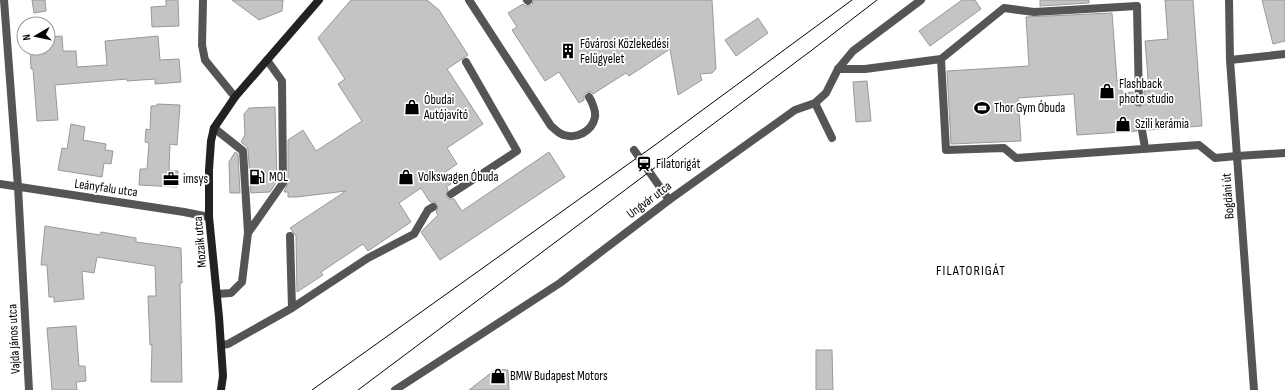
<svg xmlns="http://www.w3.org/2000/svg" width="1285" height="390" font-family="'Sofia Sans Condensed',sans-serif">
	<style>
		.building { fill: #c4c4c4; stroke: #999 }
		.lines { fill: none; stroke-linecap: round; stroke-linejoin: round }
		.lane { stroke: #555; stroke-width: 8 }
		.street { stroke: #555; stroke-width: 8 }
		.secondary { stroke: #222; stroke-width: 8 }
		.tram { stroke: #000; stroke-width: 1 }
		.labels { text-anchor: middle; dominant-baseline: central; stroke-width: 3.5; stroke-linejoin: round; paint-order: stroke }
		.poi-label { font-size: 13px; fill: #000; stroke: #fff; text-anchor: start }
		.street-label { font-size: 13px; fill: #000; stroke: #fff }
		.neighbourhood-label { font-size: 14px; letter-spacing: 1px; fill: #000; stroke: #fff }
	</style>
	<rect width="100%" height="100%" fill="#fff"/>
	<path class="building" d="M 32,0 L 45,0 L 46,11 L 34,13 Z
		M 166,0 L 178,0 L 179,26 L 152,27 L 151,7 L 166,6 Z
		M 232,0 L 283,0 L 282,11 L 259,20 Z
		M 351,0 L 427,0 L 439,10 L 468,55 L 447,69 L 483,124 L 447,148 L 457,164 L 444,173 L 451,184 L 446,187 L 448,189 L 446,195 L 449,199 L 454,199 L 462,211 L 549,152 L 565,177 L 440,260 L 421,232 L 438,215 L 436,212 L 438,207 L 435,202 L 430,202 L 421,188 L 399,203 L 411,222 L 368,251 L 363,244 L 321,272 L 323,275 L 297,292 L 296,236 L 290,228 L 346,191 L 297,197 L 288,197 L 288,192 L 284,192 L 288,183 L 288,140 L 303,130 L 316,151 L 362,121 L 338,84 L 345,79 L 318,38 Z
		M 533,0 L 712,0 L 716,69 L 712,73 L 700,74 L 702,80 L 678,95 L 670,49 L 629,76 L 626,73 L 593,94 L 591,92 L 586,92 L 584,95 L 584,100 L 579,103 L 559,72 L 545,81 L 512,30 L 517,27 L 508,13 L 523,4 L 526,6 L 530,6 L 532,5 Z
		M 962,0 L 975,0 L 981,9 L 930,46 L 919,31 Z
		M 1040,0 L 1089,0 L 1089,3 L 1040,6 Z
		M 1165,0 L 1193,0 L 1202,126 L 1148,130 L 1146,126 L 1141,125 L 1138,126 L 1137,131 L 1077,135 L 1074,94 L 1018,98 L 1021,141 L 951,144 L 947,71 L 1029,66 L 1026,17 L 1112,13 L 1117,81 L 1121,80 L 1122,93 L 1133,92 L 1135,105 L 1139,107 L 1142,106 L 1144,102 L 1144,91 L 1149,91 L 1145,41 L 1168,39 Z
		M 1262,0 L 1285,0 L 1285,41 L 1273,44 Z
		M 758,18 L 768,33 L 736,56 L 725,40 Z
		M 62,36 L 63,51 L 76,51 L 77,67 L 107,65 L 105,41 L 158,36 L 160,60 L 179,59 L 181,82 L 155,84 L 155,79 L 127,81 L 127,79 L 55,85 L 58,120 L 37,121 L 33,69 L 31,69 L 30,48 L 48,48 L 48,37 Z
		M 867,81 L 871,121 L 856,122 L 853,82 Z
		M 157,104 L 180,105 L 177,145 L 170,144 L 169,171 L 178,171 L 177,187 L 139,185 L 140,169 L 147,169 L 149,143 L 145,142 L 146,129 L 150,130 L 151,106 L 157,106 Z
		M 275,107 L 277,181 L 270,192 L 251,193 L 248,150 L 247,147 L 241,142 L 245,135 L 244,114 L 249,108 Z
		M 71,124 L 85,127 L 83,140 L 106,144 L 105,150 L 113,151 L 111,164 L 104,163 L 102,177 L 58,170 L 62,148 L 67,149 Z
		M 235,152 L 238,154 L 240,193 L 230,193 L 229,162 Z
		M 45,226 L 100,235 L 101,232 L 136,238 L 136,242 L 181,248 L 182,283 L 180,283 L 182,382 L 151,382 L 152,345 L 150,345 L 148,296 L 156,296 L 155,266 L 97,257 L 94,273 L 82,271 L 84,299 L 54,302 L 54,297 L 49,297 L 47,265 L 41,265 Z
		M 76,326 L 79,366 L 85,366 L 86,381 L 76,382 L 77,390 L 52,390 L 47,328 Z
		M 816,350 L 832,350 L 833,390 L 816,390 Z
		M 496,369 L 508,370 L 509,390 L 469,390 Z"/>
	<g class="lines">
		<path class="lane" d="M 469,0 L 551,126 C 555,129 559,134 564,135 C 576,139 592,132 595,117 C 596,112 592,101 589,97
			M 527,0 L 528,1
			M 941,59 L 946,150 L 1004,148 L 1016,158 L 1199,145 L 1215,158 L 1237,156
			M 838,69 L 865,69 L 941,59 L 1004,8 L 1034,12 L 1137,6 L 1139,102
			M 214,128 L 243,151 L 248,233 L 242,282 L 231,293 L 217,294
			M 1142,130 L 1145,148
			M 634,150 L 669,200
			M 451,194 L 517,151 L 466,62
			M 248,233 L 283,183 L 282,81 L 267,60
			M 290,236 L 292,308
			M 221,345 L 228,344 L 292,308 L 368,258 L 414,234 L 428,210 L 433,207"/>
		<path class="street" d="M 4,0 L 18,187 L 29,390
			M 203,0 L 202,45 L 205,60 L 235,97
			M 1229,0 L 1230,60 L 1254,390
			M 1230,60 L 1285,54
			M 815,103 L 832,138
			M 1237,156 L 1285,153
			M 0,184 L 184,212 L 209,217
			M 395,390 L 560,283 L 669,200 L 795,110 L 815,103 L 826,93 L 838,69 L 853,51 L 921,0"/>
		<path class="secondary" d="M 221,390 L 223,376 L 219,317 L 209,217 L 209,170 L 211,141 L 214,128 L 235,97 L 319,0"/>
		<path class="tram" d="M 312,390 L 655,145 L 852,0
			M 358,390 L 812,50 L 877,0"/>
	</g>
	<defs>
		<symbol id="building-bare" viewBox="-9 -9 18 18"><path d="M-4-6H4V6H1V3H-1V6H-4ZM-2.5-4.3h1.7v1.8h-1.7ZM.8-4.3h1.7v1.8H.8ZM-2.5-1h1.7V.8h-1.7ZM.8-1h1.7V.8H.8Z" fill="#000" stroke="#fff" stroke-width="2.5" paint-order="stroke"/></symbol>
		<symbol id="shop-bare" viewBox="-9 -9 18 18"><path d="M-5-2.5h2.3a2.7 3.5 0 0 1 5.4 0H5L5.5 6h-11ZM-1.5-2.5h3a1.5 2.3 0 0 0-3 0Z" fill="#000" stroke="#fff" stroke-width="2.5" paint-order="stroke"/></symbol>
		<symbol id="stadium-bare" viewBox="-9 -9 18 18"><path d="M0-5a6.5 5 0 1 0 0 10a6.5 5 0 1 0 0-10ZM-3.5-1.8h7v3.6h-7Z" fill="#000" stroke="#fff" stroke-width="2.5" paint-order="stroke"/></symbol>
		<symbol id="station-bare" viewBox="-9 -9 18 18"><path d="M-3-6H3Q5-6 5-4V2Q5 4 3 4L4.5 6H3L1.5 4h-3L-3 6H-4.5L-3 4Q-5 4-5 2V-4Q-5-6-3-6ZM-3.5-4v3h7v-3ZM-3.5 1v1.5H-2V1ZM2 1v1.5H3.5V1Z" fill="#000" stroke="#fff" stroke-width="2.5" paint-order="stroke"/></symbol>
		<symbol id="fuel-bare" viewBox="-9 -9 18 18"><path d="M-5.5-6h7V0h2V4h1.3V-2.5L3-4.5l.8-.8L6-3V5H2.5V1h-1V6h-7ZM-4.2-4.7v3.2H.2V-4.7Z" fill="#000" stroke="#fff" stroke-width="2.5" paint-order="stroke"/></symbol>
		<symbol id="office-bare" viewBox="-9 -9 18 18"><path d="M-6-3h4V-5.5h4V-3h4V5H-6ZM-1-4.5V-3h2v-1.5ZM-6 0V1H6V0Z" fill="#000" stroke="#fff" stroke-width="2.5" paint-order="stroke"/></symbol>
	</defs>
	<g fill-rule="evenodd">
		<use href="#building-bare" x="557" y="40" width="22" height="22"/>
		<use href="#shop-bare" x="1096" y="80" width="22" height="22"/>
		<use href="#shop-bare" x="401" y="96" width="22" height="22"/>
		<use href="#stadium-bare" x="971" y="97" width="22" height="22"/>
		<use href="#shop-bare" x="1112" y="113" width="22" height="22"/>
		<use href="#station-bare" x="633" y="153" width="22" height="22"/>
		<use href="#fuel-bare" x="246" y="166" width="22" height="22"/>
		<use href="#shop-bare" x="395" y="166" width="22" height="22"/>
		<use href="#office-bare" x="160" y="168" width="22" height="22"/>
		<use href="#shop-bare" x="487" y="365" width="22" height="22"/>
	</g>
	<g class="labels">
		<g class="poi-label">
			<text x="580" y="44">Fővárosi Közlekedési<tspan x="580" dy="15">Felügyelet</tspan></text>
			<text x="1119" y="84">Flashback<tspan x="1119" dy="15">photo studio</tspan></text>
			<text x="424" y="100">Óbudai<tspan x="424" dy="15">Autójavító</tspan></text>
			<text x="994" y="108">Thor Gym Óbuda</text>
			<text x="1135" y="124">Szili kerámia</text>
			<text x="656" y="164">Filatorigát</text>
			<text x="269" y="177">MOL</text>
			<text x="418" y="177">Volkswagen Óbuda</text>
			<text x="183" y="179">imsys</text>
			<text x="510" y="376">BMW Budapest Motors</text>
		</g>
		<g class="street-label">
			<text transform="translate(106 188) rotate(8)">Leányfalu utca</text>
			<text transform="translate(1228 196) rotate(-94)">Bogdáni út</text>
			<text transform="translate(649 200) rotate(-37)">Ungvár utca</text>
			<text transform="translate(200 242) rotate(-95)">Mozaik utca</text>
			<text transform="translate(14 339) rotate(-93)">Vajda János utca</text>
		</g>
		<g class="neighbourhood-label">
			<text x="971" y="270">FILATORIGÁT</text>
		</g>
	</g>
	<g transform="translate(36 36) rotate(261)"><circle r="19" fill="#ffffff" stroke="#999999"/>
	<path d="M0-3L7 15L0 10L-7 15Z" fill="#000000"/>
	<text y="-6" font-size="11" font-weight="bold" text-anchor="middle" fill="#000000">N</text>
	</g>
</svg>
